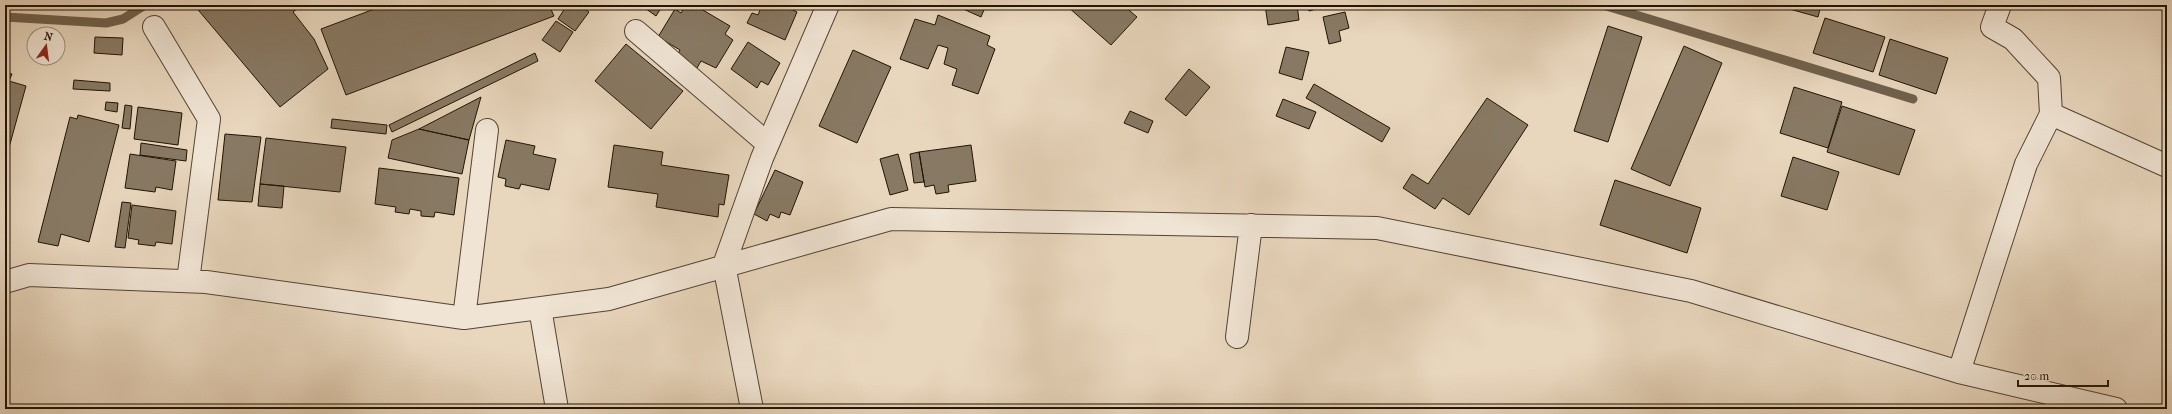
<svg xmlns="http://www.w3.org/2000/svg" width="2172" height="414" font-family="'IM FELL French Canon',serif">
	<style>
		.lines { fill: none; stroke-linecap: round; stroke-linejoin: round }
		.stream { stroke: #70614d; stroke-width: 9 }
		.building { fill: #887964; stroke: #211403 }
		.minor-casing { stroke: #534432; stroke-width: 24 }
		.minor { stroke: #f0e4d4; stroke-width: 22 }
	</style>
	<rect width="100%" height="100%" fill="#e8d6bd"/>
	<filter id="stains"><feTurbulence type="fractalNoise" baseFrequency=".005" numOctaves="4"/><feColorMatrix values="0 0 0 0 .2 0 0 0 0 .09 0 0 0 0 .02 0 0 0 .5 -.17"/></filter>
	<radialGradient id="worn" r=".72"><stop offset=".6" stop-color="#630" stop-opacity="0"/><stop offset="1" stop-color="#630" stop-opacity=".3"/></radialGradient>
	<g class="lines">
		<path class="stream" d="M 1603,5 L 1913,99
			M 5,17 L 106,23 L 123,19 L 145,5"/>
	</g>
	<path class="building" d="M 194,5 L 302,5 L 293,12 L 314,39 L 328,69 L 280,107 Z
		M 385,5 L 549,5 L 554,16 L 346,95 L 321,29 Z
		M 567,5 L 579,5 L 589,12 L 575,31 L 558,19 Z
		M 643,5 L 663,5 L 656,16 L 642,6 Z
		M 762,5 L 788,5 L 787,7 L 797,12 L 785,40 L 747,23 L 752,13 L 758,15 Z
		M 962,5 L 986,5 L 981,17 L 961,8 Z
		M 1070,5 L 1123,5 L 1137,17 L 1111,45 L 1068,7 Z
		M 1265,5 L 1297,5 L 1299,20 L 1268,25 Z
		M 1308,5 L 1331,5 L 1309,11 Z
		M 1786,5 L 1821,5 L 1818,17 L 1786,8 Z
		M 685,6 L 694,10 L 696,6 L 730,26 L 725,34 L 733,40 L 716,68 L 701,61 L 697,68 L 677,56 L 680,50 L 658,37 L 675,9 L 681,13 Z
		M 1345,12 L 1349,28 L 1339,31 L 1341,41 L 1329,44 L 1323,17 Z
		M 938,15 L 990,36 L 987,45 L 995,49 L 978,94 L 952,85 L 957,69 L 944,64 L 948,48 L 938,45 L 928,69 L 900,59 L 915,19 L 935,25 Z
		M 1825,18 L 1885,37 L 1873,72 L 1813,53 Z
		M 556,21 L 573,32 L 560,52 L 542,40 Z
		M 1608,26 L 1642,37 L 1608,142 L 1574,131 Z
		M 95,37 L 123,38 L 122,55 L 94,53 Z
		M 1890,39 L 1948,58 L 1936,94 L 1879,75 Z
		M 748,42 L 780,63 L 768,85 L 761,81 L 757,88 L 731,69 Z
		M 626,44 L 683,91 L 651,129 L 595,81 Z
		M 1684,46 L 1722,63 L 1670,186 L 1631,169 Z
		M 1286,47 L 1309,52 L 1302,80 L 1279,73 Z
		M 853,50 L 891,67 L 857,143 L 819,126 Z
		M 535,53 L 538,61 L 392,132 L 389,125 Z
		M 1189,69 L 1210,87 L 1186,116 L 1165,99 Z
		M 5,72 L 12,74 L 9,81 L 26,86 L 5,162 Z
		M 74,80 L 110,83 L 110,91 L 73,89 Z
		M 1314,84 L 1390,128 L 1382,142 L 1306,98 Z
		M 1794,87 L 1842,102 L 1828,148 L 1780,133 Z
		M 481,97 L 469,140 L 419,129 Z
		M 1487,98 L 1528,125 L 1469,215 L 1443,198 L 1435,209 L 1403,188 L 1412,174 L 1428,184 Z
		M 1283,99 L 1316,112 L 1309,129 L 1276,116 Z
		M 106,102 L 118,103 L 117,112 L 105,110 Z
		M 125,105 L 132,106 L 130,129 L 122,128 Z
		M 1842,106 L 1915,130 L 1899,175 L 1827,152 Z
		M 138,107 L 182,113 L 178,145 L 134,139 Z
		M 1130,111 L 1153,121 L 1148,133 L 1124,123 Z
		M 78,115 L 119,125 L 89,242 L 61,234 L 58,246 L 38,242 L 70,117 L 77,119 Z
		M 332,119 L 387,125 L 386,134 L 331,128 Z
		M 419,129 L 469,140 L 462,174 L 388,158 L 392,140 Z
		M 225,134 L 261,137 L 252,202 L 218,200 Z
		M 266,138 L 346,147 L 340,192 L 260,184 Z
		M 506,140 L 535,146 L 533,154 L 556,159 L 549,190 L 521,184 L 519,189 L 505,186 L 506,179 L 498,177 Z
		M 141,143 L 187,150 L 186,161 L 140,155 Z
		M 614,145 L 663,152 L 661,165 L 729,175 L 724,205 L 719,204 L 718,217 L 656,207 L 658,194 L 608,187 Z
		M 971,145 L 976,181 L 948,185 L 949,192 L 936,194 L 934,185 L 925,187 L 919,152 Z
		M 919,152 L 924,182 L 914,183 L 910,154 Z
		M 130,154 L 176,161 L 172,190 L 156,187 L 155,192 L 125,188 Z
		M 898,154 L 908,190 L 890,195 L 880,159 Z
		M 1793,157 L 1839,172 L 1827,210 L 1781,196 Z
		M 379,168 L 459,178 L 454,215 L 435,212 L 434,217 L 421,216 L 421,211 L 410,209 L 409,214 L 395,212 L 396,207 L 375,204 Z
		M 775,170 L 803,182 L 790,215 L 781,212 L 779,218 L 770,214 L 767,221 L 754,214 Z
		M 1615,180 L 1701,208 L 1687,253 L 1600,225 Z
		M 260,184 L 284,186 L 282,208 L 258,206 Z
		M 122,202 L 131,203 L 125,248 L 115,247 Z
		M 132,205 L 176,211 L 172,244 L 156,242 L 155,246 L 138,244 L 139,240 L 128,238 Z"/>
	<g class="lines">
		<defs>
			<path id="minor" d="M 154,27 L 209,119 L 188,281
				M 636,31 L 768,144
				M 2051,114 L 2167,166
				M 5,282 L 29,275 L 206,282 L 464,318 L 609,299 L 891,219 L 1377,228 L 1691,291 L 1959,372 L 2116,409
				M 540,308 L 557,409
				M 464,318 L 487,130
				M 1237,337 L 1251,225
				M 1959,372 L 2026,164 L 2051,114 L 2049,78 L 2013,39 L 1992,27 L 2000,5
				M 752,409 L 724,265 L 762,158 L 828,5"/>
		</defs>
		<use href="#minor" class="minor-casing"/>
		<use href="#minor" class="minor"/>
	</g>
	<rect width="2172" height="414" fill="none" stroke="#e8d6bd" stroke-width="20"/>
	<rect x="6" y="6" width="2160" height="402" fill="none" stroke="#211403" stroke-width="2"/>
	<rect x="10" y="10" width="2152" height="394" fill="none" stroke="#211403"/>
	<g transform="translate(46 46) rotate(14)"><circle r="19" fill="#f0e4d4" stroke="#9d9180"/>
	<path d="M0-3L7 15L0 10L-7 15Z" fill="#8f2418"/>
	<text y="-6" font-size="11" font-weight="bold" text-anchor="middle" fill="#211403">N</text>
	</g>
	<path d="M2018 380v6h90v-6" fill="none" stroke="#211403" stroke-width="2"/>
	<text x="2024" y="380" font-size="12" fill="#211403" stroke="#f0e4d4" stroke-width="3" paint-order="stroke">20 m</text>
	<rect width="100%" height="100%" filter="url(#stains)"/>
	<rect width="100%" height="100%" fill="url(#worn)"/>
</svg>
